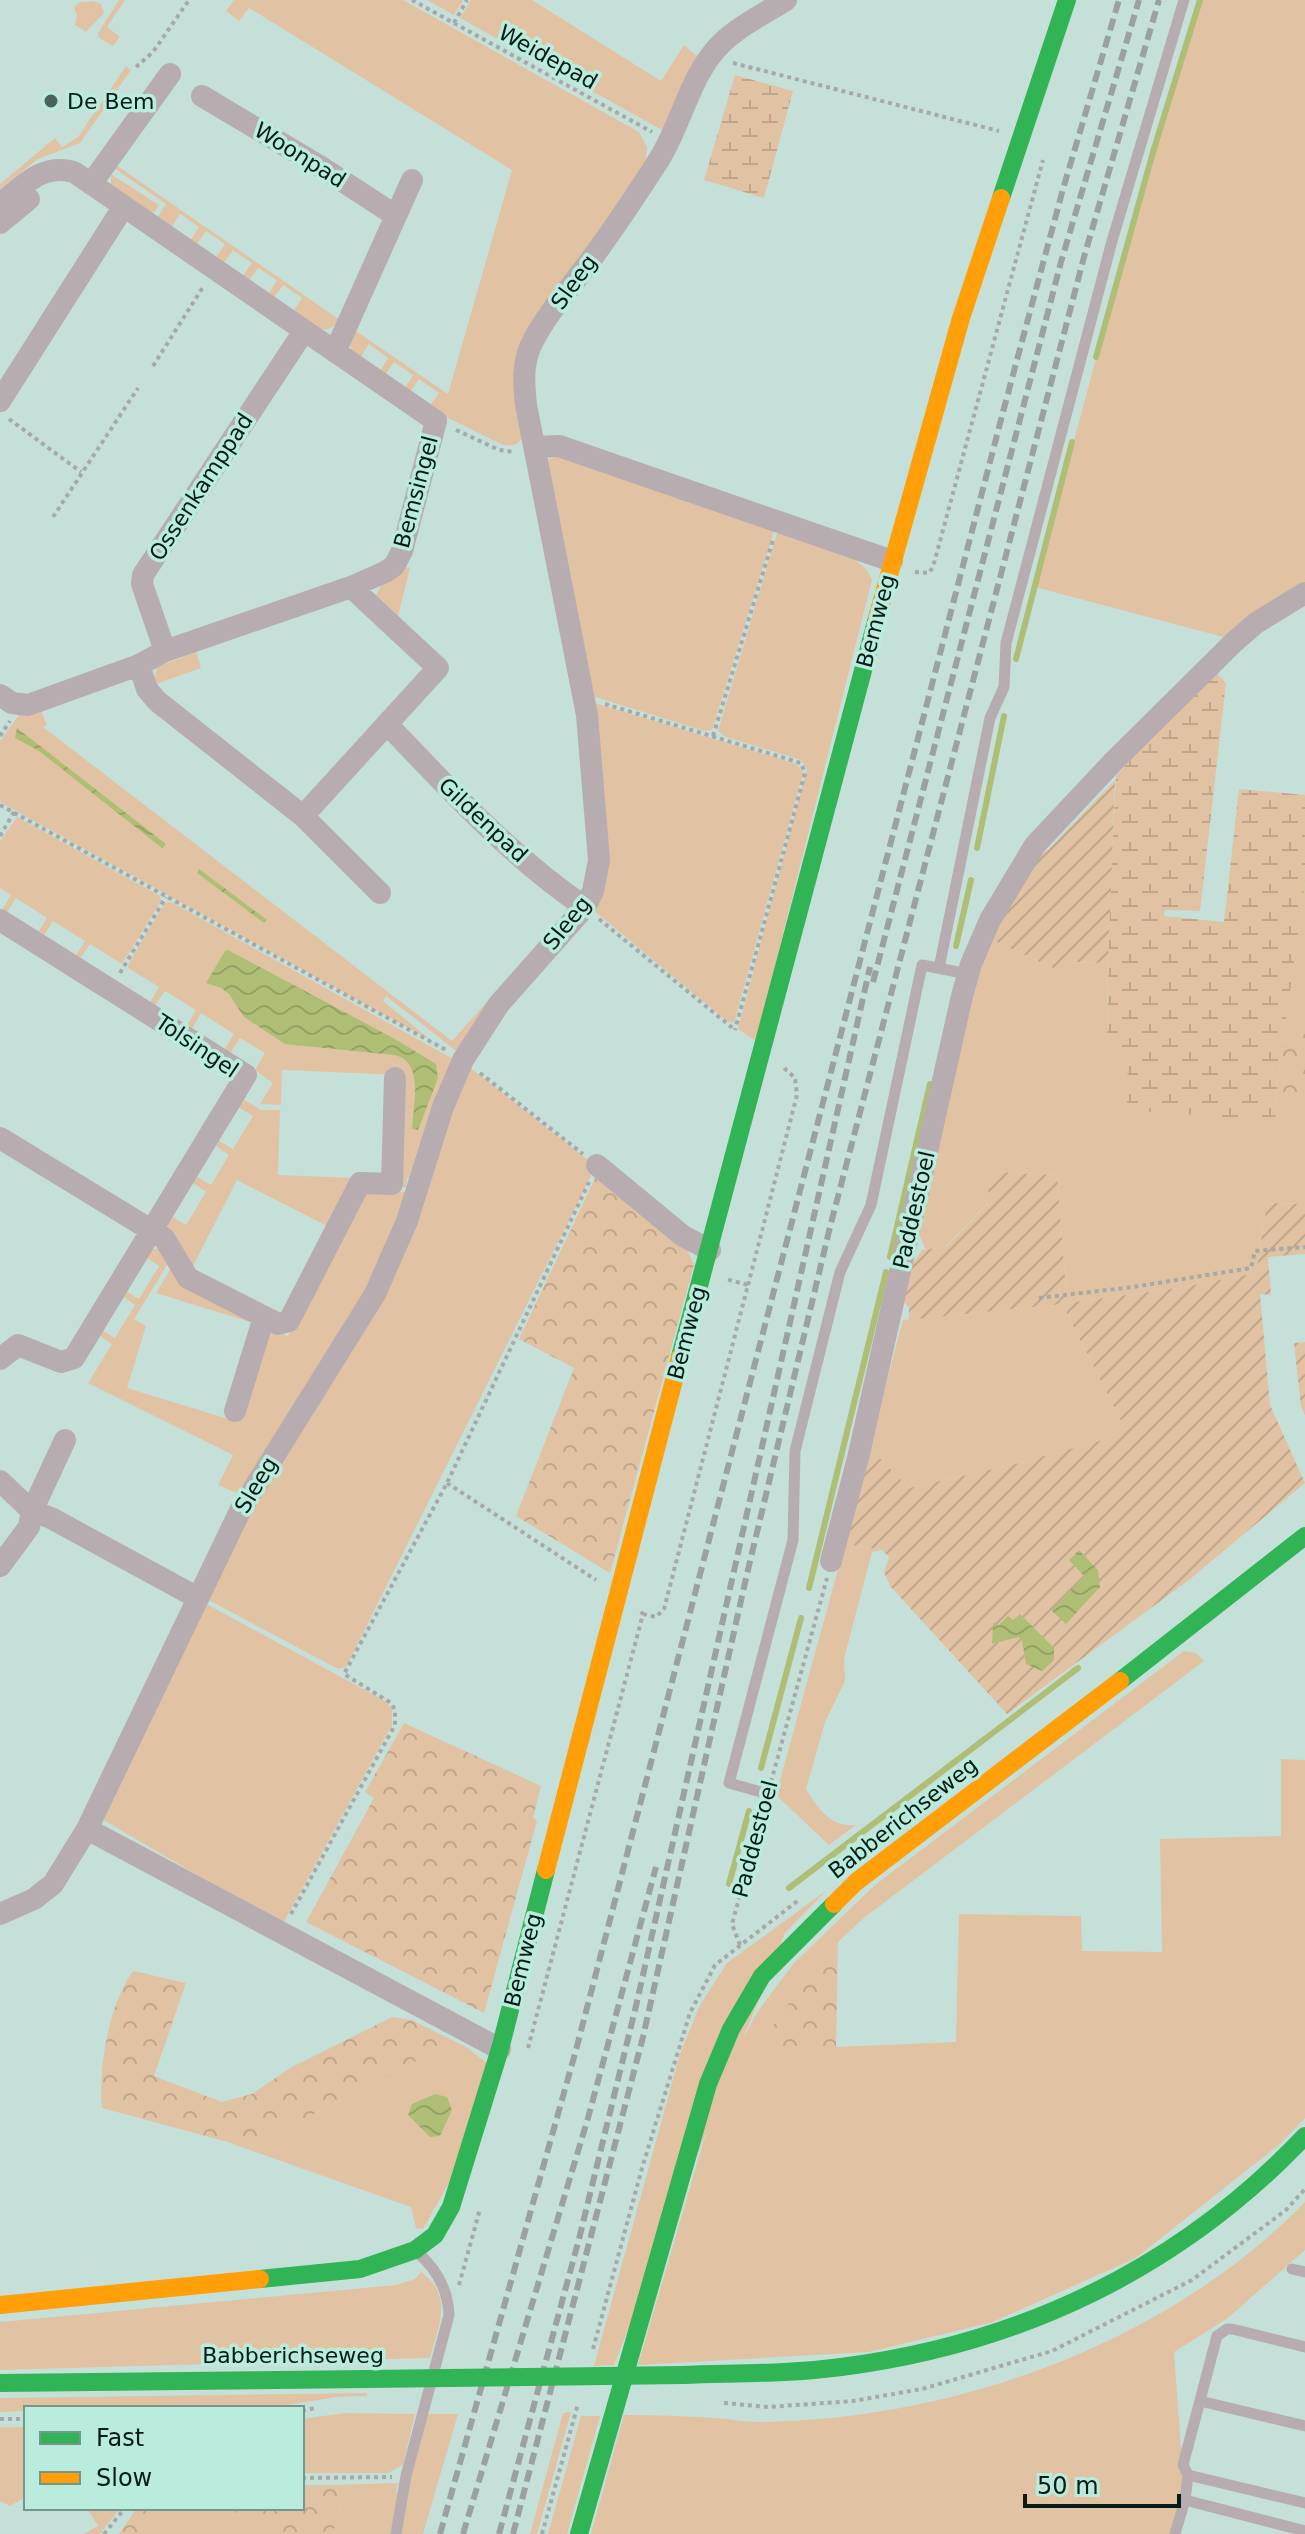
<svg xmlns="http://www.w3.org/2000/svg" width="1305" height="2534" font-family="'DejaVu Sans',sans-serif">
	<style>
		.grass { fill: #e1c3a4 }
		.forest { fill: url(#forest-crowns) }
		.wetland { fill: url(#wetland-marsh) }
		.garden { fill: url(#garden-furrows) }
		.water { fill: url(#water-waves) }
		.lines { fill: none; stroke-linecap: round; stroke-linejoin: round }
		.stream { stroke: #afbe75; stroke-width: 6 }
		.path { stroke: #a7a9a9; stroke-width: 4; stroke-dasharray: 4 4; stroke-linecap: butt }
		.lane { stroke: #b7adb1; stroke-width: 11 }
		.street { stroke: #b7adb1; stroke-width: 22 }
		.fast { stroke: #30b455; stroke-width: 18 }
		.slow { stroke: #ff9f0a; stroke-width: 18 }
		.rail { stroke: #9aa1a1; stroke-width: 6; stroke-dasharray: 12 6; stroke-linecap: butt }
		.fast-bridge { stroke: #30b455; stroke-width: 18 }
		.poi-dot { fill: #4a605a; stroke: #b9ecdc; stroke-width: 3 }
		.labels { text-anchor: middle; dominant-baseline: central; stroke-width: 7; stroke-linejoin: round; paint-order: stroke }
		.street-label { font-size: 22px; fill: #071b16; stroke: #b9ecdc }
		.poi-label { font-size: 22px; fill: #071b16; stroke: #b9ecdc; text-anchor: start }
	</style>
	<defs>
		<pattern id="forest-crowns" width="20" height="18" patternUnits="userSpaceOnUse" patternTransform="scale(2)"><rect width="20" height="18" fill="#e1c3a4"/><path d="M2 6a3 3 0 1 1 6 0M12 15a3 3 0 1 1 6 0" fill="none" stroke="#c0a78c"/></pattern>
		<pattern id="wetland-marsh" width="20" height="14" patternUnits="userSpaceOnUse" patternTransform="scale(2)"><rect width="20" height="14" fill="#e1c3a4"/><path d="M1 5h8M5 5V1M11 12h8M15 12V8" fill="none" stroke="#c0a78c"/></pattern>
		<pattern id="garden-furrows" width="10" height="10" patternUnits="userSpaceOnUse" patternTransform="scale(2)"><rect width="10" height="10" fill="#e1c3a4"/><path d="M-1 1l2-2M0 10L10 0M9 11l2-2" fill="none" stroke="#c0a78c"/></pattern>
		<pattern id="water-waves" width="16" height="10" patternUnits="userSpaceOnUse" patternTransform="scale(2)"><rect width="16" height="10" fill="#afbe75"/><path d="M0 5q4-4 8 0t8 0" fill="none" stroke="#95a364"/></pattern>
	</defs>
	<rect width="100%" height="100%" fill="#c5e0d8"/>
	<path class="grass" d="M 119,0 L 125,0 L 107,27 L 120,37 L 113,46 L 99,38 L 98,33 Z
		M 234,0 L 403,0 L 639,132 L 647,147 L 645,165 L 529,336 L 524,436 C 518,446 511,447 501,444 L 448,418 L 430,406 L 439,393 L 419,379 L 410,392 L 405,388 L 413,375 L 394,362 L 385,375 L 380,371 L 388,358 L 369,344 L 360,358 C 347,349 349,342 353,329 L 448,394 L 512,170 L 249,8 L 239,21 L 226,11 Z
		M 427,0 L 463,0 L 454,15 Z
		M 471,0 L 532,0 L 661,81 L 684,45 L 699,58 L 665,130 L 662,130 L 460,18 Z
		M 1200,0 L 1305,0 L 1305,582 L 1227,638 L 1035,587 L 1138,201 Z
		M 93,1 L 101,4 L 104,13 L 86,32 L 75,25 L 77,16 L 74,7 L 80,2 Z
		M 126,66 L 131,70 L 80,143 L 38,159 L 0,189 L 0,184 L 55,138 L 62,147 L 78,137 Z
		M 116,165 L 340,320 C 325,340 308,323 293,312 L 302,298 L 283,285 L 273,299 L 268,295 L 277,280 L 258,268 L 248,282 L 242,277 L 252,263 L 233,250 L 223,264 L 215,259 L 225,244 L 206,231 L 196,245 L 190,241 L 199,227 L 180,214 L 171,228 L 157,218 L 166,204 L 114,168 Z
		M 111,174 L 159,205 L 152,215 L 111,186 Z
		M 559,456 L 775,528 L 712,730 L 704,731 L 589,695 L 546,465 L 549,459 Z
		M 778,530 C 804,539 864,552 872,580 L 756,1041 L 738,1029 L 807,769 L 801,760 L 726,737 L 718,731 Z
		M 404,567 L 410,568 L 398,616 L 376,596 L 382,583 Z
		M 196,652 L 201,668 L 153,685 L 157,667 Z
		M 591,702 L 797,764 L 803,773 L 734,1023 L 727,1021 L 592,909 Z
		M 41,710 L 47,725 L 43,727 L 452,1041 L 566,913 L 566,902 L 571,910 L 459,1052 L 455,1050 L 386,996 L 383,1001 L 432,1041 L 0,802 L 0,741 L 19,715 Z
		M 17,817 L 160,896 L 161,901 L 122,964 L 90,944 L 79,960 L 75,957 L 85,941 L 53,921 L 43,937 L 37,934 L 47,918 L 16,898 L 6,914 L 1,912 L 11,895 L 0,888 L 0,841 Z
		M 1305,882 L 1305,1034 L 1284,1034 Z
		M 171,902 L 455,1060 L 413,1177 L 407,1177 L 406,1187 L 399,1187 L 403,1075 L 282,1070 L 281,1105 L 260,1104 L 273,1083 L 255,1070 L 265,1053 L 240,1038 L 230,1054 L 224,1050 L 234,1034 L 201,1013 L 191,1030 L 186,1027 L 196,1010 L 165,991 L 154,1007 L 149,1004 L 159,987 L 128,968 L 129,963 L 165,903 Z
		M 990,939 L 1062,972 L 1067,962 L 1108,963 L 1107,1048 L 1128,1052 L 1274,1120 L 1280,1103 L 1305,1103 L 1305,1204 L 1267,1203 L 1256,1273 L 1178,1288 L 1067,1303 L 1057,1175 L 999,1172 L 988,1203 L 945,1247 L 926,1250 L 918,1232 L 964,1013 Z
		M 468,1066 L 593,1164 L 595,1168 L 346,1667 L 338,1669 L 203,1597 L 231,1540 L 305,1421 Z
		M 241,1098 L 261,1110 L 280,1110 L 278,1175 L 354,1178 L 329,1227 L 237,1180 L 192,1268 L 284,1314 L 282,1316 L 186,1265 L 165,1223 L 169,1215 L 186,1225 L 206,1192 L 190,1181 L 194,1175 L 211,1185 L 229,1155 L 213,1144 L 216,1139 L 233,1149 L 253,1116 L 236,1106 Z
		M 368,1190 L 409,1192 L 382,1265 L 239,1494 L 218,1485 L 233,1455 L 88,1383 L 112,1344 L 97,1334 L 100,1329 L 115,1338 L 135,1305 L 121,1295 L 124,1290 L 139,1299 L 159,1266 L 144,1256 L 153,1249 L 159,1249 L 169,1262 L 134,1319 L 146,1326 L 127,1388 L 238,1422 L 266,1333 L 272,1329 L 288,1336 L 362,1193 Z
		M 171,1268 L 251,1318 L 250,1322 L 156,1293 Z
		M 1062,1304 L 1121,1421 L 1121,1436 L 1015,1464 L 909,1488 L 869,1447 L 903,1320 Z
		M 845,1544 L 882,1550 L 872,1552 L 844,1659 L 845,1681 L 825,1722 L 806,1789 C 818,1809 832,1828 856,1825 L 829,1845 L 776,1795 Z
		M 201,1601 L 385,1701 L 392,1709 L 392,1725 L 282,1925 L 102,1819 Z
		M 1184,1651 L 1196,1653 L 1204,1661 L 865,1917 L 821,1958 L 765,2037 L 759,2050 L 956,2042 L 959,1914 L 1081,1916 L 1082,1951 L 1162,1952 L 1160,1839 L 1281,1836 L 1281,1759 L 1305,1760 L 1305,2118 L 1280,2144 L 1136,2258 L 993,2322 L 869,2352 L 638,2365 L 721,2082 L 756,2014 L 781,1980 L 795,1962 L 875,1885 Z
		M 827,1890 L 785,1933 L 614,2365 L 594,2366 L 680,2054 L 700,2005 L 727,1963 Z
		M 456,2046 L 466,2047 L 487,2063 L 459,2165 L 423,2229 L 416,2228 L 411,2207 L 247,2149 L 443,2047 Z
		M 1305,2202 L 1305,2250 L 1228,2318 L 1174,2352 L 1184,2489 L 1173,2534 L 591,2534 L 624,2415 C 655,2415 685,2416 716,2418 C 730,2419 744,2422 758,2422 C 954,2420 1167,2344 1305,2202 Z
		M 421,2272 C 454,2296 439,2324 430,2358 L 0,2370 L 0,2322 L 396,2285 L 415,2279 Z
		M 367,2393 L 367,2396 L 337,2397 L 269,2408 L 26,2408 L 26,2411 L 0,2412 L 0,2398 Z
		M 571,2412 L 537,2534 L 530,2534 L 563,2413 Z
		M 345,2413 L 415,2414 L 403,2465 L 388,2473 L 302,2473 L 302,2419 Z
		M 428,2414 L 458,2414 L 423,2534 L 333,2534 L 342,2501 L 334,2485 L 398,2483 L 396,2493 L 406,2496 Z
		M 581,2416 L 600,2416 L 567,2534 L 548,2534 Z
		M 0,2427 L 26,2427 L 26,2497 L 10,2506 L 0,2501 Z
		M 87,2508 L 120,2508 L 100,2534 L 84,2534 L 98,2526 Z
		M 156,2508 L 229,2508 L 268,2534 L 140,2534 L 146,2521 Z"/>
	<path class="forest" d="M 1284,1034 L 1305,1034 L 1305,1103 L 1275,1103 Z
		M 596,1176 L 687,1249 L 694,1265 L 610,1573 L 516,1516 L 574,1368 L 519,1339 Z
		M 404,1723 L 541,1786 L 533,1818 L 537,1821 L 484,2013 L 306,1922 L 374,1798 L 365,1792 Z
		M 838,1941 L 836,2048 L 758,2051 L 765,2037 L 821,1958 Z
		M 133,1971 L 186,1983 L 154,2076 L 222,2102 L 252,2094 L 290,2068 L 392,2017 L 412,2020 L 466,2047 L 443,2047 L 247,2149 L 228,2142 L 102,2108 C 98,2068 109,2004 133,1971 Z
		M 302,2485 L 334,2485 L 342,2501 L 333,2534 L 268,2534 L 229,2508 L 302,2508 Z
		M 137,2508 L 156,2508 L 146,2521 L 140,2534 L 119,2534 Z"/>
	<path class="wetland" d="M 735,75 L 793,91 L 764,198 L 704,180 Z
		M 1210,670 L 1214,670 L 1226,683 L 1200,911 L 1165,910 L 1164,916 L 1224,922 L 1239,789 L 1305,795 L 1305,882 L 1275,1102 L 1280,1103 L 1274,1121 L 1127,1110 L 1128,1052 L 1107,1048 L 1109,912 L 1116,776 Z"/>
	<path class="garden" d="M 1115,780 L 1108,963 L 1067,962 L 1062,972 L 990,939 L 1038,855 L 1048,850 Z
		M 999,1172 L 1057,1175 L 1067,1303 L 1178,1288 L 1256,1273 L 1267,1203 L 1305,1204 L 1305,1254 L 1268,1257 L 1271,1295 L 1260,1294 L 1270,1405 L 1305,1483 L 1189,1580 L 1007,1714 L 890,1586 L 884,1572 L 889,1557 L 882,1550 L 845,1544 L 869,1447 L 909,1488 L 1015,1464 L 1121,1435 L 1121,1421 L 1062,1304 L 909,1320 L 909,1308 L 903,1301 L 912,1265 L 922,1250 L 946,1247 L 988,1203 L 989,1175 L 998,1176 Z
		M 1305,1342 L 1305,1415 L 1301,1407 L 1294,1343 Z"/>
	<path class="water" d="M 17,728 L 166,844 L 162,848 L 39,751 L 15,738 Z
		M 199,869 L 267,920 L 264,923 L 197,873 Z
		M 228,950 L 395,1039 L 436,1064 L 438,1078 L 418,1130 L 412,1129 C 413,1105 425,1061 394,1055 L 285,1044 L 244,1017 L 229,994 L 221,988 L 206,983 L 225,951 Z
		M 1079,1550 L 1098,1570 L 1100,1587 L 1066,1624 L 1051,1610 L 1084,1576 L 1069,1560 Z
		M 1020,1614 L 1054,1648 L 1054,1660 L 1042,1671 L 1026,1664 L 1022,1641 L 1019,1637 L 992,1644 L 993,1623 L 999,1625 L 1008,1616 L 1013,1620 Z
		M 435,2094 L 447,2097 L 452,2110 L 440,2136 L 430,2137 L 408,2115 L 412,2104 Z"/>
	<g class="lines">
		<path class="stream" d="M 1096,357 L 1153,152 L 1200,0
			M 1016,659 L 1072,442
			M 977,848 L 1004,716
			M 956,946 L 971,880
			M 890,1257 L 930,1084
			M 809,1588 L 886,1272
			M 761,1768 L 801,1618
			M 729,1884 L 749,1811
			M 789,1888 L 1078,1668"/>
		<path class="path" d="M 412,0 L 652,132
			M 454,23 L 467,0
			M 733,63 L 999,131
			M 136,67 L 153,52 L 189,0
			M 153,366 L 203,287
			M 9,419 L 81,472
			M 456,430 L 499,450 L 514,452
			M 53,517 L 138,388
			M 915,572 L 929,573 L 933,567 L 1043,160
			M 605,704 L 801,763 L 805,773 L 735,1030
			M 0,736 L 10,721
			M 713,736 L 773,540
			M 0,805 L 446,1050
			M 0,836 L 14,812
			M 599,919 L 735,1030
			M 120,973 L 166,897
			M 480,1073 L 583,1154
			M 748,1285 L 797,1095 L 795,1078 L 783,1067
			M 1039,1298 L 1133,1287 L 1251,1268 L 1255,1251 L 1305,1247
			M 447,1483 L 596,1580
			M 643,1614 L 656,1617 L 664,1609 L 748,1285 L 726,1279
			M 771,1782 L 827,1578
			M 291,1914 L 395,1725 L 395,1710 L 391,1703 L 344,1674 L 447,1483 L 589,1182
			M 740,1945 L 732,1924 L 763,1810
			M 528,2048 L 643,1614 L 639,1610
			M 459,2285 L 480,2209
			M 593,2349 L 642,2168 L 690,2013 L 715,1965 L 800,1899
			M 724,2403 L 768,2407 L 853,2401 L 922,2389 L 1052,2351 L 1192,2280 L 1286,2210 L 1305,2189
			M 302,2411 L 315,2408
			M 0,2419 L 26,2419
			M 302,2478 L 392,2477
			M 104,2534 L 125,2508
			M 542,2534 L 578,2404"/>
		<path class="lane" d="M 939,968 L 990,718 L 1004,687 L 1006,643 L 1112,241 L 1184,0
			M 768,1794 L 729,1783 L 793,1540 L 795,1451 L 840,1272 L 871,1205 L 922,965 L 968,974
			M 1292,2269 L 1305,2272
			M 1305,2347 L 1232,2329 L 1227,2329 L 1217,2336 L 1183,2465 L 1188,2475 L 1305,2503
			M 1200,2401 L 1305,2426
			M 1185,2500 L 1188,2475
			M 396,2534 L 406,2476 L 449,2315 C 448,2288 436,2268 416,2251
			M 1175,2534 L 1185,2500 L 1305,2531"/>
		<path class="street" d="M 202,96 L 321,167 L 396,216
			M 91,184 L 170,74
			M 0,204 C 23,186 42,163 74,172 L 436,421 L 402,551 L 394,566 L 385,572 L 351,587 L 165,651 L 139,665 L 28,705 L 12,703 L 0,695
			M 0,223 L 29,199
			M 335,352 L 412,180
			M 0,401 L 124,206
			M 535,447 L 559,446 L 892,561
			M 165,651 L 142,584 L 143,575 L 304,331
			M 139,665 L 147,689 L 157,701 L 303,816 L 380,893
			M 388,725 C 449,789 511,857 585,907
			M 303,816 L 438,668 L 351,587
			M 0,920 L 246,1075 L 74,1358 L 61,1362 L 18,1345 L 0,1359
			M 0,1138 L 164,1238 L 188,1278 L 278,1324 L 289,1321 L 360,1183 L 392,1184 L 395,1078
			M 597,1165 L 683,1236 L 710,1250
			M 235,1411 L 264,1317
			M 0,1481 L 32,1511 L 65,1440
			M 831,1561 L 858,1458 L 962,996 L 971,964 L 990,920 L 1035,845 L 1113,762 L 1233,643 L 1256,623 L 1305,593
			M 0,1566 L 29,1527 L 32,1511 L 51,1518 L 198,1598
			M 87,1829 L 500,2049
			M 0,1914 L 34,1899 L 53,1884 L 87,1829 L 241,1509 L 375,1294 L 407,1221 L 443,1107 L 463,1060 L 499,1004 L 585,907 L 593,891 L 599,860 L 587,715 L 526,405 C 524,385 522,364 531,345 C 545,316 568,290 587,265 C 613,230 637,194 660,158 C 680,125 688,85 712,54 C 730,30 761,16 786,0"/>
		<path class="fast" d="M 1001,198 L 1067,0
			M 680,1357 L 877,618
			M 1120,1681 L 1305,1536
			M 260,2279 L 360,2269 L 415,2250 L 435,2235 L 451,2207 L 500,2049 L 546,1870
			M 683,2375 C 736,2373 789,2374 841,2367 C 1021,2344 1180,2268 1305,2136
			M 0,2383 L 367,2379
			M 579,2534 L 708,2084 L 731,2029 L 762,1976 L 834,1904"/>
		<path class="slow" d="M 877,618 L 961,318 L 1001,198
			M 546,1870 L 680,1357
			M 834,1904 L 856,1882 L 1120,1681
			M 0,2305 L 260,2279"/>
		<path class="rail" d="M 873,982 L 1061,262 L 1139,0
			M 440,2534 L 576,2050 L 1003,412 L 1063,189 L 1119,0
			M 463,2534 L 588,2118 L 656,1867
			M 499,2534 L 579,2239 L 636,2006 L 870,967
			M 513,2534 L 643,2037 L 747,1574 L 830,1227 L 1084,257 L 1159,0"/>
		<path class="fast-bridge" d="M 367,2379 L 683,2375"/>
	</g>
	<circle class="poi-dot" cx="51" cy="101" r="8"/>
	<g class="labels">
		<g class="street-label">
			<text transform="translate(548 57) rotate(29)">Weidepad</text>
			<text transform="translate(300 155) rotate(32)">Woonpad</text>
			<text transform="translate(574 282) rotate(-54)">Sleeg</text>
			<text transform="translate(201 487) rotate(-57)">Ossenkamppad</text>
			<text transform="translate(416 492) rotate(-75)">Bemsingel</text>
			<text transform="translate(876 621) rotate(-75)">Bemweg</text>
			<text transform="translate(483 820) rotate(43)">Gildenpad</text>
			<text transform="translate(567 923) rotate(-51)">Sleeg</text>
			<text transform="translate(197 1046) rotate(34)">Tolsingel</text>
			<text transform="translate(914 1210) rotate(-77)">Paddestoel</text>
			<text transform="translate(687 1333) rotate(-75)">Bemweg</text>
			<text transform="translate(256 1485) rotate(-59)">Sleeg</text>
			<text transform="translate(903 1818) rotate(-38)">Babberichseweg</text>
			<text transform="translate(755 1839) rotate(-75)">Paddestoel</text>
			<text transform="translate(523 1960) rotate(-76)">Bemweg</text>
			<text x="293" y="2355">Babberichseweg</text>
		</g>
		<g class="poi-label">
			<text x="67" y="101">De Bem</text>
		</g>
	</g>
	<rect x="24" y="2406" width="280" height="104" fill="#b9ecdc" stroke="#72988d" stroke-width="2"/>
	<rect x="40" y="2432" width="40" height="12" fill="#30b455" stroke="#72988d" stroke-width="2"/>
	<text x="96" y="2446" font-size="24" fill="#071b16">Fast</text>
	<rect x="40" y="2472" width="40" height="12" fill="#ff9f0a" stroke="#72988d" stroke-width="2"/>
	<text x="96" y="2486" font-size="24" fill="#071b16">Slow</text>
	<path d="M1025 2494v12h154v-12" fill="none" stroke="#071b16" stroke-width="4"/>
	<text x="1037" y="2494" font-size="24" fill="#071b16" stroke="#b9ecdc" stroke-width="6" paint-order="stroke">50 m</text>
</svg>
